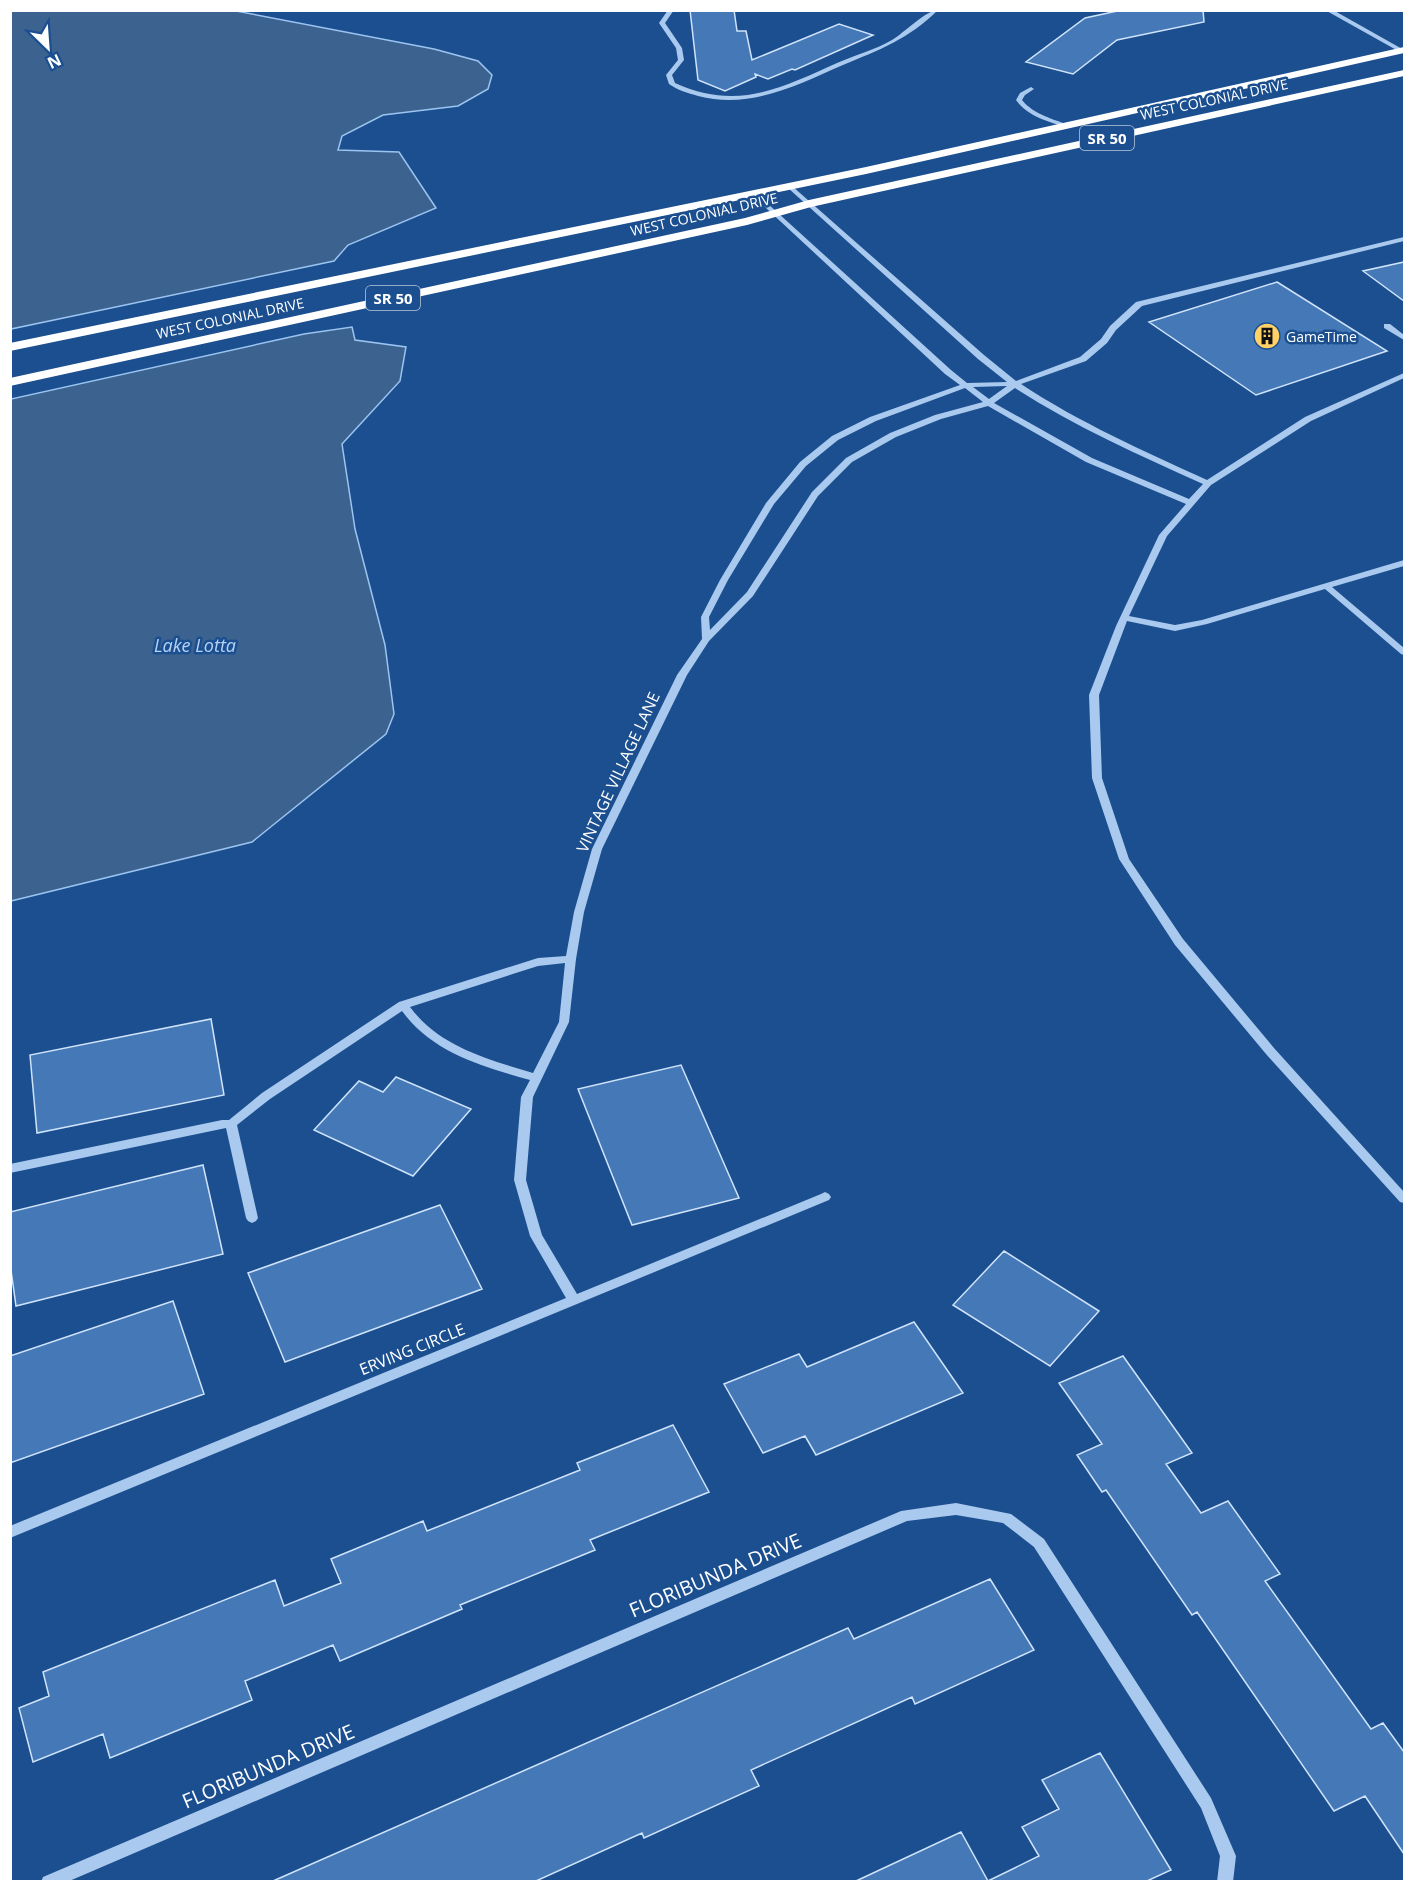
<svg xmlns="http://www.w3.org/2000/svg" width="1415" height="1892" font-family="'Open Sans',sans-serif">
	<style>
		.water { fill: #3c6290; stroke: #9cc4f0; stroke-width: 1.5 }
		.building { fill: #4478b7; stroke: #cfe3fa; stroke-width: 1.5 }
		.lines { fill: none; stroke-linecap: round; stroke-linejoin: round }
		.minor { fill: #a9c9ee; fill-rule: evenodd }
		.highway { fill: #fff; fill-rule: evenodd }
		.labels { text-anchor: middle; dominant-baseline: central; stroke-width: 5; stroke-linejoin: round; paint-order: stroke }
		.far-street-label { font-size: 14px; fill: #fff; stroke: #1b4f8f }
		.far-poi-label { font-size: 14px; fill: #fff; stroke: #1b4f8f; text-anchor: start }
		.shield { fill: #1b4f8f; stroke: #bbcadd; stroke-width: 1.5 }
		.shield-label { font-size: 15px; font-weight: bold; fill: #fff }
		.street-label { font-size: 16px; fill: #fff; stroke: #1b4f8f }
		.water-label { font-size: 18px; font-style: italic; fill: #b5d3f5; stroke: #1b4f8f }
		.near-street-label { font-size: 20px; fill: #fff; stroke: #1b4f8f }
	</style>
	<rect width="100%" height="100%" fill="#1b4f8f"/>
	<path class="water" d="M 10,11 L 236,11 L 434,49 L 478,61 L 492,75 L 488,89 L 458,106 L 383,115 L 342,136 L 338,150 L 399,152 L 436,208 L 348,245 L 334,261 L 11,329 Z
		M 352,327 L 355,340 L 406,347 L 400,381 L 342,444 L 355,529 L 385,645 L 394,714 L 386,734 L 252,842 L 11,901 L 11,399 L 304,334 Z"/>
	<path class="building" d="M 690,10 L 734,10 L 737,31 L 746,31 L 752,60 L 839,24 L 873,35 L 795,70 L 792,69 L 768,79 L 755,74 L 756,77 L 725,91 L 698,80 Z
		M 1122,10 L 1203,10 L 1204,22 L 1117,40 L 1073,74 L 1026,62 L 1085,18 Z
		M 1404,262 L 1404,301 L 1363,271 Z
		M 1277,282 L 1387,351 L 1256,395 L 1149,322 Z
		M 211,1019 L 224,1095 L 37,1133 L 30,1055 Z
		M 681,1065 L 739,1198 L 632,1225 L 578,1089 Z
		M 396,1077 L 471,1109 L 413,1176 L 314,1130 L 359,1081 L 383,1092 Z
		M 203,1165 L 223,1254 L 16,1306 L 10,1263 L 10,1212 Z
		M 440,1205 L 482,1289 L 285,1362 L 248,1273 Z
		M 1004,1251 L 1099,1311 L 1050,1366 L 953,1305 Z
		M 173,1301 L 204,1394 L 10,1463 L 10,1356 Z
		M 914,1322 L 963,1393 L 816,1455 L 805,1436 L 763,1453 L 724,1384 L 799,1354 L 807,1367 Z
		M 1123,1356 L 1192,1453 L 1166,1464 L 1201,1513 L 1228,1501 L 1280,1574 L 1265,1581 L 1371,1729 L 1383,1723 L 1404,1752 L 1404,1854 L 1365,1796 L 1334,1811 L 1197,1612 L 1192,1615 L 1106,1490 L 1102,1492 L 1077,1455 L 1102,1444 L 1059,1383 Z
		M 673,1425 L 709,1492 L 590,1540 L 595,1550 L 460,1605 L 462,1609 L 340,1661 L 333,1645 L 245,1681 L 252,1700 L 110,1758 L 103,1734 L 33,1762 L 19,1708 L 49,1696 L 43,1672 L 275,1580 L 284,1606 L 341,1583 L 331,1559 L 423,1521 L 427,1531 L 580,1470 L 577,1463 Z
		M 990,1579 L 1034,1650 L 915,1704 L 912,1697 L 751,1770 L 759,1786 L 644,1838 L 642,1833 L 536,1881 L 273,1881 L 848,1628 L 854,1639 Z
		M 1100,1753 L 1171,1870 L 1147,1881 L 856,1881 L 961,1832 L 988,1881 L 1039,1856 L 1022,1827 L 1059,1809 L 1042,1780 Z"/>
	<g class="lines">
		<path class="minor" d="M 668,10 L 674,10 L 665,23 L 682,48 L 684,60 L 672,75 L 675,83 C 737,111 779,89 837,63 C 855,55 875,50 892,40 C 904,33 926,10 938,10 C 909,39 879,50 843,65 C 797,85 750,110 698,96 C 688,93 677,90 669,84 L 666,75 L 678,60 L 676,48 L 659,23 Z
			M 1325,10 L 1333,10 L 1404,50 L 1404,52 L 1400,52 Z
			M 1031,87 L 1034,89 L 1025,95 L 1022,100 C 1034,115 1054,119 1071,126 L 1071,128 L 1067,128 C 1048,121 1028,117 1016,100 L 1020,93 Z
			M 788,186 L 792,186 L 984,355 L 1016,381 L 1080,357 L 1101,339 L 1110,326 L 1136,302 L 1404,237 L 1404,241 L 1142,306 L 1116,330 L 1107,343 L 1086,361 L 1021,384 C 1080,423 1144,451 1207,480 L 1305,417 L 1404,373 L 1404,378 L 1311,421 L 1211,485 L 1167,536 L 1129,616 L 1175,625 L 1202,620 L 1404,560 L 1404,566 L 1332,587 L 1404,648 L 1404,655 L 1401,654 L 1325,589 L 1207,624 L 1175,631 L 1127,621 L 1099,695 L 1102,778 L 1129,859 L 1183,939 L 1274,1048 L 1404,1192 L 1404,1203 L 1400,1202 L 1266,1054 L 1175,945 L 1119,859 L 1092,778 L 1089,695 L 1116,626 L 1159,535 L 1186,504 L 1086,462 L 988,406 L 941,419 L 896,437 L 852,462 L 818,496 L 753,596 L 709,641 L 687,675 L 602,849 L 584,912 L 576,959 L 569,1022 L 533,1097 L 526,1180 L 542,1235 L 577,1294 L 821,1194 L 825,1192 L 829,1194 L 831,1197 L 829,1200 L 10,1538 L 10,1526 L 566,1298 L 530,1236 L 514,1180 L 521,1097 L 530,1080 C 481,1066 433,1053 402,1011 L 270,1099 L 237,1125 L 258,1218 L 256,1221 L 252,1223 L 248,1221 L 246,1218 L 226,1128 L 10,1173 L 10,1164 L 222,1120 L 229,1120 L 262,1093 L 399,1002 L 538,958 L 566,956 L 574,912 L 592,849 L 677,675 L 702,639 L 701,617 L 720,580 L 766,503 L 800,462 L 832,436 L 870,417 L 960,385 L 945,374 L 752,195 L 752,193 L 756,193 L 951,370 L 967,383 L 1007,382 L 978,359 L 788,188 ZM 1007,386 L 989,399 L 973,387 ZM 965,388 L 983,402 L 935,415 L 890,433 L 846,458 L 812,492 L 747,592 L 710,630 L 709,617 L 728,580 L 774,504 L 806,466 L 838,440 L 876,421 ZM 1015,388 C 1074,426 1139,455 1203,484 L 1189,499 L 1092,458 L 994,403 ZM 565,963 L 559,1022 L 533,1073 C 487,1059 440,1047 410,1007 L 538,966 Z
			M 1384,324 L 1390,324 L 1404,335 L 1404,340 L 1384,328 Z
			M 956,1503 L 1011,1514 L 1044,1539 L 1211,1798 L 1236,1856 L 1233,1882 L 1217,1882 L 1220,1856 L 1201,1808 L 1034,1547 L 1003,1523 L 956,1515 L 907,1521 L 67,1882 L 41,1882 L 43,1877 L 901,1511 Z"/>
		<path class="highway" d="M 1404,47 L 1404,53 L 866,174 L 10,351 L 10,343 L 866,167 Z
			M 1404,70 L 1404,76 L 811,207 L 747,225 L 10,386 L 10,378 L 745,218 L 809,200 Z"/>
	</g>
	<defs>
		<symbol id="building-disc" viewBox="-11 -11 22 22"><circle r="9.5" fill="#ffd166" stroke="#1b4f8f"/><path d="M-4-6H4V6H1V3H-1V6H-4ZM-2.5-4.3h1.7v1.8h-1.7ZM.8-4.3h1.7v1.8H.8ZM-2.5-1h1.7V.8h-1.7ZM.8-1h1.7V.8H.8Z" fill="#111"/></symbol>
	</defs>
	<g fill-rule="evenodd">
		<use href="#building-disc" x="1252" y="321" width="30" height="30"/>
	</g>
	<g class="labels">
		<g class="far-street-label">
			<text transform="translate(1214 99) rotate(-12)">WEST COLONIAL DRIVE</text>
			<text transform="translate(704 214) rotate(-13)">WEST COLONIAL DRIVE</text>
			<text transform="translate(230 318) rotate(-12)">WEST COLONIAL DRIVE</text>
		</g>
		<g class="far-poi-label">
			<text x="1286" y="336">GameTime</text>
		</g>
		<g class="shield">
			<rect x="1080" y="126" width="54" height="24" rx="4.5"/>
			<rect x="366" y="286" width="54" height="24" rx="4.5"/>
		</g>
		<g class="shield-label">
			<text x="1107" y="138">SR 50</text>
			<text x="393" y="298">SR 50</text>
		</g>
		<g class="street-label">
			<text transform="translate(618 772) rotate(-65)">VINTAGE VILLAGE LANE</text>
			<text transform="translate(412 1349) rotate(-22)">ERVING CIRCLE</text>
		</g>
		<g class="water-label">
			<text x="195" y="645">Lake Lotta</text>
		</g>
		<g class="near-street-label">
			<text transform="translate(715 1575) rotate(-23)">FLORIBUNDA DRIVE</text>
			<text transform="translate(268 1766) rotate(-23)">FLORIBUNDA DRIVE</text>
		</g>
	</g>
	<rect width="1415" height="1892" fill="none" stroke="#ffffff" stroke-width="24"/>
	<g transform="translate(48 48) rotate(155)" stroke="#1b4f8f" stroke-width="4.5" paint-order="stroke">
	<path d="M0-4.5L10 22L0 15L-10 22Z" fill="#ffffff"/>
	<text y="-9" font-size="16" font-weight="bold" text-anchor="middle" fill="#ffffff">N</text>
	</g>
</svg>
